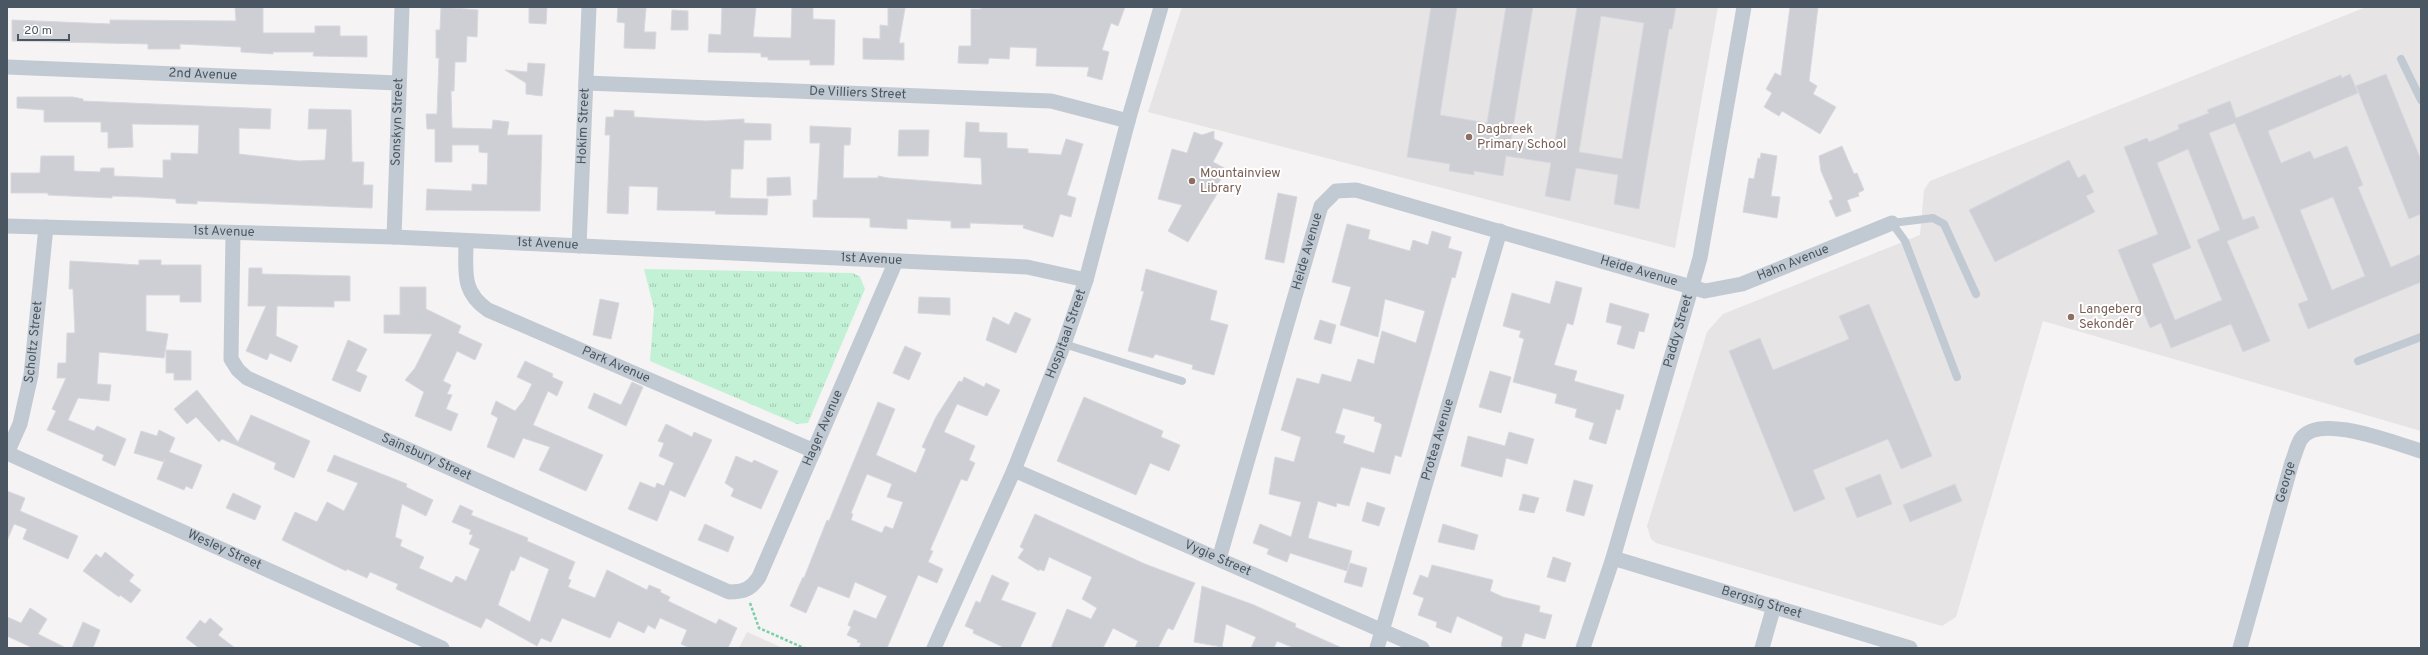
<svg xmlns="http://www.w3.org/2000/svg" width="2428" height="655" font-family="Overpass,sans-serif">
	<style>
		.education { fill: #e6e4e5 }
		.park { fill: url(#park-tufts) }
		.building { fill: #cdcfd5; stroke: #d7d9de; fill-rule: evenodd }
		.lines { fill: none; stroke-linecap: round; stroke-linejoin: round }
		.path { stroke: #7ad0a6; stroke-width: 2.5; stroke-dasharray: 3 2; stroke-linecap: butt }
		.lane { stroke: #c1cad2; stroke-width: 8 }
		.street { stroke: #c1cad2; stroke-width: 15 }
		.education-dot { fill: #8d6e63; stroke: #fff; stroke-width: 1.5 }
		.labels { text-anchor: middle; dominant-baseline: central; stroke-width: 4; stroke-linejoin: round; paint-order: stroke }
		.street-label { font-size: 13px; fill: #4a5661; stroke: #fff }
		.education-label { font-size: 13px; fill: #785e54; stroke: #fff; text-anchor: start }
	</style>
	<defs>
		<pattern id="park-tufts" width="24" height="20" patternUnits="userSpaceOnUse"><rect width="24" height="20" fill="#c3f1d5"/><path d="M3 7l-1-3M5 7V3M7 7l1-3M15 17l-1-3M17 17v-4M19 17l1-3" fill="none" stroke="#a0c6b0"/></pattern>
	</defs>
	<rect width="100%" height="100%" fill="#f5f3f3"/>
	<path class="education" d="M 1182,7 L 1718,7 L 1675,248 L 1148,112 Z
		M 2366,7 L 2421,7 L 2421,431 L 2043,321 L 1956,617 L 1942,626 L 1656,543 L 1651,539 L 1647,526 L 1707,332 L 1723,314 L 1920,235 L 1924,190 L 1930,181 Z
		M 747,632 L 783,648 L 739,648 Z"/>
	<path class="park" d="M 644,269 L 853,273 L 860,277 L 865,289 L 808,423 L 797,424 L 650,361 L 654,309 Z"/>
	<path class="building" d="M 235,7 L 263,7 L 263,33 L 315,33 L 315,26 L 340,26 L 340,36 L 367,36 L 367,57 L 313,56 L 314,52 L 273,52 L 273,54 L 241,52 L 241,47 L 180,44 L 180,49 L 148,49 L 148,44 L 12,41 L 12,20 L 110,24 L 110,20 L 236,21 Z
		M 441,7 L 478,10 L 477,37 L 467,36 L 466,62 L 455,62 L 454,91 L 451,91 L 452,128 L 492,129 L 493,120 L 509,122 L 507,135 L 542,135 L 540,211 L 426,210 L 427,189 L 472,191 L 472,184 L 487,185 L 488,153 L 479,152 L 479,145 L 452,145 L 452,162 L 435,162 L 435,129 L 427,129 L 426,114 L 437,114 L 439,58 L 436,58 L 436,30 L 440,30 Z
		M 529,7 L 547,7 L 546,24 L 529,23 Z
		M 618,7 L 646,8 L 644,32 L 656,32 L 655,49 L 624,48 L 625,23 L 617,22 Z
		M 722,7 L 756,7 L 753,37 L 791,38 L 792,7 L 813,7 L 813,19 L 835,20 L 834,65 L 810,65 L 810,60 L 768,60 L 768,57 L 761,57 L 761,53 L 708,52 L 709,34 L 721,35 Z
		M 981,7 L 1125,7 L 1118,26 L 1111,23 L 1102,50 L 1109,52 L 1102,80 L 1087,76 L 1089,67 L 1036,66 L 1037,48 L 1010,47 L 1009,59 L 989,58 L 988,64 L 958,63 L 959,46 L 971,46 L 971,9 L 981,9 Z
		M 1431,7 L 1457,7 L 1440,115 L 1487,123 L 1506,7 L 1533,7 L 1511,140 L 1554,147 L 1577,7 L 1676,7 L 1672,29 L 1669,29 L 1639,209 L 1614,204 L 1618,175 L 1576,168 L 1570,201 L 1545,196 L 1551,163 L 1506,156 L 1503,176 L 1474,171 L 1474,175 L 1449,171 L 1450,164 L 1407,157 ZM 1601,16 L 1644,23 L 1622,159 L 1579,152 Z
		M 1790,7 L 1818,7 L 1809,81 L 1817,86 L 1813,94 L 1836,107 L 1820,134 L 1782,111 L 1779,116 L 1764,107 L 1772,93 L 1766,89 L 1775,73 L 1781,76 Z
		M 888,8 L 905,8 L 899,43 L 904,43 L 904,60 L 863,59 L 863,38 L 880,39 L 880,25 L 888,26 Z
		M 672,10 L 688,11 L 688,30 L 671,30 Z
		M 528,63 L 545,64 L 542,96 L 526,94 L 526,83 L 505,70 L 527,72 Z
		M 2350,74 L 2358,93 L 2268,131 L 2281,163 L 2310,151 L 2314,159 L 2347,146 L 2363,185 L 2358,187 L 2391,267 L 2421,254 L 2421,282 L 2308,329 L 2298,304 L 2308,300 L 2235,123 L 2209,133 L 2243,220 L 2254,216 L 2259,228 L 2227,241 L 2270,341 L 2243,352 L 2231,324 L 2171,348 L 2161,323 L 2150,328 L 2118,250 L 2158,234 L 2124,147 L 2147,138 L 2149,142 L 2179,129 L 2178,125 L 2209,113 L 2207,110 L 2230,101 L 2236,118 L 2341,75 L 2342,78 ZM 2188,149 L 2220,230 L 2197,240 L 2222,300 L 2175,320 L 2152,264 L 2191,248 L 2157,163 ZM 2333,197 L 2365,276 L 2332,290 L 2300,210 Z
		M 2386,74 L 2421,160 L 2421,214 L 2409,219 L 2356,86 Z
		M 17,97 L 73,97 L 83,99 L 83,101 L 271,109 L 270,129 L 239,128 L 239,154 L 299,161 L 325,160 L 327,129 L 308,129 L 309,109 L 351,110 L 352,162 L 364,162 L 363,185 L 373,185 L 372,208 L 197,201 L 197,204 L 176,203 L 176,199 L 141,197 L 112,196 L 112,198 L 48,195 L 48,193 L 11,193 L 11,173 L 40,173 L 41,156 L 74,156 L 74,171 L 100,172 L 101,168 L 114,168 L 114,176 L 163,178 L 163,160 L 171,160 L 171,153 L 198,154 L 199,125 L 132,124 L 133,147 L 108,148 L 108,132 L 101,132 L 101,122 L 44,122 L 44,110 L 17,108 Z
		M 614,110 L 634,111 L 634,117 L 706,121 L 744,119 L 744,123 L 771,124 L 771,140 L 744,140 L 743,169 L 731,169 L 730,198 L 768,199 L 767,215 L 715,214 L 716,211 L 657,210 L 658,187 L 629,186 L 628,214 L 607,213 L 610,135 L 605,135 L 606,117 L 614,117 Z
		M 966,122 L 979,123 L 979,132 L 1007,133 L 1007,148 L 1028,149 L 1028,153 L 1061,155 L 1066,139 L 1083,144 L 1067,195 L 1076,198 L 1071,217 L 1060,214 L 1053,237 L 1023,228 L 1024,225 L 970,223 L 970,228 L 951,228 L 951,221 L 907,219 L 907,229 L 870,227 L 870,218 L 813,217 L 813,200 L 817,200 L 820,143 L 810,143 L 810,126 L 851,128 L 850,145 L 844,145 L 843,178 L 878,178 L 878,176 L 888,178 L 982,185 L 981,158 L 964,157 Z
		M 899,130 L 929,130 L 928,156 L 898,156 Z
		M 1214,131 L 1214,139 L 1223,143 L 1213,162 L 1226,169 L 1214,192 L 1217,194 L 1188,242 L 1168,231 L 1182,205 L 1158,199 L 1172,149 L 1187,153 L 1194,132 L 1202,135 Z
		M 1842,146 L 1854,174 L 1857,173 L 1864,190 L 1858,193 L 1859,196 L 1847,200 L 1851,211 L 1836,217 L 1829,201 L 1833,199 L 1821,171 L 1819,156 Z
		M 1761,153 L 1777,156 L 1771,196 L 1780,197 L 1777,218 L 1743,212 L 1749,178 L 1754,179 L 1758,158 L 1760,159 Z
		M 2069,160 L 2078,178 L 2085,174 L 2094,192 L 2086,196 L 2095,212 L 1995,262 L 1969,210 Z
		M 790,177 L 791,195 L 767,196 L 767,178 Z
		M 1278,193 L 1297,197 L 1284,263 L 1265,259 Z
		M 1347,224 L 1370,230 L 1368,239 L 1410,251 L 1413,240 L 1428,245 L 1432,231 L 1451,237 L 1448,248 L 1462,252 L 1455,278 L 1452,277 L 1401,457 L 1395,455 L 1390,474 L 1361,467 L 1349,506 L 1337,503 L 1336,507 L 1318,501 L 1308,538 L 1352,551 L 1347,571 L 1290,553 L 1287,562 L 1267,554 L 1269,549 L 1253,543 L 1260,524 L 1291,537 L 1301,502 L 1269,494 L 1275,457 L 1294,462 L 1301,437 L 1281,430 L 1297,378 L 1319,384 L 1322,374 L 1351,382 L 1358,359 L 1374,364 L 1382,331 L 1416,343 L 1425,311 L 1385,299 L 1378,337 L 1340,325 L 1351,287 L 1332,282 ZM 1343,408 L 1375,417 L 1374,421 L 1380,423 L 1382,425 L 1374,453 L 1343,443 L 1345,436 L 1335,433 Z
		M 139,260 L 161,260 L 161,265 L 201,265 L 201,302 L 180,302 L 180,295 L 146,295 L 146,331 L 168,334 L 164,358 L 99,352 L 97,384 L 111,385 L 109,401 L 78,398 L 68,420 L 94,431 L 97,426 L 126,439 L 115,466 L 102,460 L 104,455 L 47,430 L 56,411 L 52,409 L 66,378 L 57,378 L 58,363 L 66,363 L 67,333 L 75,333 L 73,289 L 69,289 L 70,261 L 139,265 Z
		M 249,268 L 262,268 L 262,274 L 350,276 L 350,301 L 334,301 L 334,307 L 277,306 L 276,336 L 298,346 L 291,362 L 270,353 L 267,360 L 246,351 L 266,306 L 248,306 Z
		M 1146,269 L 1217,291 L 1210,320 L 1228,325 L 1214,375 L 1192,369 L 1193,365 L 1155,354 L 1153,358 L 1128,351 L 1144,291 L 1141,291 Z
		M 1556,281 L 1582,288 L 1573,325 L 1567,323 L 1554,365 L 1577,371 L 1574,381 L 1624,395 L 1620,410 L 1616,409 L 1606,444 L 1589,439 L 1594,423 L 1575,417 L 1577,409 L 1555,403 L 1557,394 L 1513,382 L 1524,339 L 1519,337 L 1521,331 L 1503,326 L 1512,293 L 1550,304 Z
		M 400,287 L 426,287 L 426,309 L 461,326 L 458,333 L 482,344 L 475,360 L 457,351 L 443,381 L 451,385 L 447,394 L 452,395 L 446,409 L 458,414 L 451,431 L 415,416 L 424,392 L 405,380 L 415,368 L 432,334 L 384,333 L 384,315 L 400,315 Z
		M 919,297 L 950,298 L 950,315 L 918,313 Z
		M 600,299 L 619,303 L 611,339 L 593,335 Z
		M 1610,303 L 1649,314 L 1644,332 L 1639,331 L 1634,349 L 1617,344 L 1622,326 L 1606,322 Z
		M 1869,304 L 1932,456 L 1901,469 L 1888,439 L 1813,470 L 1825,499 L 1794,512 L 1729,351 L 1760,338 L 1773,370 L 1849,339 L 1839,316 Z
		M 1015,312 L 1031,319 L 1016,353 L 986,340 L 993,317 L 1009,325 Z
		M 1320,320 L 1336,325 L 1331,344 L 1314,339 Z
		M 348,340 L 367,349 L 356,371 L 367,376 L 360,392 L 332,380 Z
		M 905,346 L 921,353 L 909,380 L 893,373 Z
		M 166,350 L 191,351 L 191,380 L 174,380 L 174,373 L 166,373 Z
		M 525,361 L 553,374 L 552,377 L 563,382 L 557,396 L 548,391 L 533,425 L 603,455 L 586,491 L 539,470 L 550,447 L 523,438 L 514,458 L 487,447 L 498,418 L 491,414 L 496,401 L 515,411 L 524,400 L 532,384 L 517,377 Z
		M 1490,371 L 1511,377 L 1501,413 L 1479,407 Z
		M 964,377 L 984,387 L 986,383 L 1000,390 L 987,416 L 957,404 L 944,432 L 975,446 L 969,460 L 975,463 L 967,481 L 961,479 L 930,550 L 933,551 L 928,562 L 943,569 L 937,583 L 918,575 L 887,648 L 859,648 L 861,643 L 857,642 L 858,640 L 847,635 L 851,627 L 848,625 L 854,610 L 876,619 L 887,596 L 855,582 L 849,598 L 818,586 L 806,613 L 790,606 L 803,577 L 804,578 L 827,520 L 829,521 L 878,402 L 895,409 L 876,455 L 916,473 L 926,449 L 922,447 L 936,417 L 959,381 L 962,382 ZM 867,474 L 892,484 L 887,497 L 903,502 L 893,529 L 885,526 L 882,533 L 851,520 L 853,514 L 851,513 Z
		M 632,382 L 643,387 L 626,426 L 588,408 L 594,393 L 621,405 Z
		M 197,390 L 238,442 L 251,415 L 310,441 L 294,478 L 274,469 L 276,463 L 222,439 L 219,442 L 196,417 L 187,424 L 174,409 Z
		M 1084,397 L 1163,431 L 1161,437 L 1180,445 L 1169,471 L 1150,463 L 1136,495 L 1057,461 Z
		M 666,424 L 692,437 L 694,432 L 712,440 L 685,497 L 670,490 L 657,521 L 628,509 L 640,482 L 655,488 L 657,483 L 664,486 L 674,463 L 659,456 L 664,443 L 658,441 Z
		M 159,430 L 175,438 L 169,452 L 202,465 L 192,489 L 186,486 L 184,490 L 157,479 L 165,459 L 164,462 L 134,453 L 141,431 L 157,436 Z
		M 1509,432 L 1534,439 L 1527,464 L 1506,458 L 1502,477 L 1461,466 L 1468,436 L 1505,446 Z
		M 334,455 L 407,484 L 406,487 L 433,500 L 426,516 L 402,504 L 395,537 L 402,540 L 400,546 L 424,557 L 419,568 L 452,583 L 456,576 L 466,581 L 480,549 L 469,544 L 473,535 L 469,534 L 471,530 L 452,522 L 460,505 L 473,511 L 471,515 L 528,538 L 527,541 L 575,562 L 568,579 L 571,580 L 568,587 L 595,598 L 607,570 L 647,590 L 649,585 L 661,590 L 660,592 L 670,597 L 668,601 L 716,624 L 719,619 L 737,628 L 728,648 L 690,648 L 681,644 L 687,630 L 660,618 L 655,629 L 648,625 L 644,633 L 618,621 L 610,638 L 562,618 L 551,642 L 541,638 L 537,646 L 486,618 L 481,628 L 396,589 L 398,584 L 370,572 L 367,578 L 347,569 L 346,571 L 282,540 L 295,512 L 317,522 L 327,502 L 344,511 L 358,483 L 327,471 ZM 520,556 L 549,569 L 530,622 L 498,605 L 511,570 L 514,571 Z
		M 736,456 L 752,463 L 754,460 L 778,471 L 761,509 L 731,496 L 734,489 L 725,483 Z
		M 1880,474 L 1892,504 L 1857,518 L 1845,488 Z
		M 1574,480 L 1593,485 L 1584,516 L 1566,511 Z
		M 1955,484 L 1962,501 L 1910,522 L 1903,505 Z
		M 7,491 L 25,498 L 20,511 L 78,536 L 68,559 L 23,539 L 27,529 L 14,524 L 7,541 Z
		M 233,493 L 261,506 L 255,520 L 226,508 Z
		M 1523,494 L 1539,498 L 1534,513 L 1519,510 Z
		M 1367,502 L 1385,508 L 1379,526 L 1362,521 Z
		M 1035,514 L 1145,564 L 1195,583 L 1173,630 L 1168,628 L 1158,648 L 1135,648 L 1138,641 L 1113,628 L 1103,648 L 1051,648 L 1067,609 L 1091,619 L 1097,608 L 1082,599 L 1092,577 L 1049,557 L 1044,571 L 1039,569 L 1039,571 L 1018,558 L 1024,549 L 1020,547 Z
		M 705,524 L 734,537 L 728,552 L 698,540 Z
		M 1443,524 L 1478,535 L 1474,550 L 1438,542 Z
		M 105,552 L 134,575 L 129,581 L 141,590 L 131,603 L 120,595 L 119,597 L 83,571 L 96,554 L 101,558 Z
		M 1553,557 L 1571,563 L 1565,582 L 1547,577 Z
		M 1350,563 L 1367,568 L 1362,587 L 1344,582 Z
		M 1432,565 L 1493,580 L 1490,591 L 1503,597 L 1540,606 L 1539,612 L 1552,615 L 1545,639 L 1525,633 L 1521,648 L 1508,648 L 1501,646 L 1503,637 L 1457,616 L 1451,633 L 1436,627 L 1437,622 L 1418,615 L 1424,598 L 1413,594 L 1420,575 L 1428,578 Z
		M 992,575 L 1009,583 L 1001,600 L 1036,613 L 1020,648 L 1005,648 L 973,633 L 974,630 L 965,626 L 976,601 L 980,603 Z
		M 1202,586 L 1254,605 L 1296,624 L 1295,627 L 1342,648 L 1294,648 L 1277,641 L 1274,648 L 1251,648 L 1256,637 L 1226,624 L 1222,647 L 1194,642 Z
		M 30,608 L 47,619 L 38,634 L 66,648 L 33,648 L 7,636 L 7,617 L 21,623 Z
		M 210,618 L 223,629 L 218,635 L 235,648 L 199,648 L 186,638 L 200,620 L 205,624 Z
		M 83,622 L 100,630 L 93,648 L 72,648 Z"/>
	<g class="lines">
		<path class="path" d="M 750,603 L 759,628 L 804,648"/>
		<path class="lane" d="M 2401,59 L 2421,100
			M 1892,223 L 1905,241 L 1957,377
			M 1892,223 L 1933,218 L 1944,224 L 1976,294
			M 1064,344 L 1182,381
			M 2358,361 L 2421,337"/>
		<g class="street">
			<path id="s1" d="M 7,67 L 398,83"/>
			<path id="s2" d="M 586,83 L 1051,101 L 1128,121"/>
			<path id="s3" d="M 7,226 L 394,237 L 1027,267 L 1086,280"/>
			<path id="s4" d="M 233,233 L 231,359 L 238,370 L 247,378 L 729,592 C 744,592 751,589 759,577 L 896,261"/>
			<path id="s5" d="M 394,237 L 402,7"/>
			<path id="s6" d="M 466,242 C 466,271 461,292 488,310 L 814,451"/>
			<path id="s7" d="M 579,246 L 589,7"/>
			<path id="s8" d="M 7,453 L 442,648"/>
			<path id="s9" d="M 7,453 L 20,424 L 31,375 L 46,227"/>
			<path id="s10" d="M 1014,470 L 1422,648"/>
			<path id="s11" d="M 1613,558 L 1910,648"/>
			<path id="s12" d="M 1219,559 L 1321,206 L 1336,191 L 1356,190 L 1705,291 L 1742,284 L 1892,223"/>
			<path id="s13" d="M 934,648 L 1014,470 L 1064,344 L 1086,280 L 1128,121 L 1161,7"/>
			<path id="s14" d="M 1377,648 L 1500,231"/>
			<path id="s15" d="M 1583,648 L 1613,558 L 1700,258 L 1744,7"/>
			<path d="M 1762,648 L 1774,606"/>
			<path id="s16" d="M 2240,648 L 2292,462 C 2295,455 2297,445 2301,439 C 2319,412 2396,444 2421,451"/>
		</g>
	</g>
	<g class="education-dot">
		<circle cx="1469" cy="137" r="4"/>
		<circle cx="1192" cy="181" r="4"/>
		<circle cx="2071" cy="317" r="4"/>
	</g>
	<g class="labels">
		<g class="street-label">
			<text stroke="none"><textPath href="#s1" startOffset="196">2nd Avenue</textPath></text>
			<text stroke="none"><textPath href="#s2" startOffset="272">De Villiers Street</textPath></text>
			<text stroke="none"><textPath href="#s5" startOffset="115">Sonskyn Street</textPath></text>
			<text stroke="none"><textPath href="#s7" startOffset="120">Hokim Street</textPath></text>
			<text stroke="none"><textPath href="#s3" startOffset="217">1st Avenue</textPath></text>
			<text stroke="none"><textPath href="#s3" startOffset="541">1st Avenue</textPath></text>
			<text stroke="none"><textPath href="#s12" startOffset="320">Heide Avenue</textPath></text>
			<text stroke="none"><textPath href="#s3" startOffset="865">1st Avenue</textPath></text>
			<text stroke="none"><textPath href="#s12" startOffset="865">Hahn Avenue</textPath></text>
			<text stroke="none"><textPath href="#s12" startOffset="703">Heide Avenue</textPath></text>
			<text stroke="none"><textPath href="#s15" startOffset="331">Paddy Street</textPath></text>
			<text stroke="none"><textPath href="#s13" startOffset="341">Hospitaal Street</textPath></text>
			<text stroke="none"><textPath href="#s9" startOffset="115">Scholtz Street</textPath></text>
			<text stroke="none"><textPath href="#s6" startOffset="215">Park Avenue</textPath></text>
			<text stroke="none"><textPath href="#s4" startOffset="876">Hager Avenue</textPath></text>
			<text stroke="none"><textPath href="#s14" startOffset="217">Protea Avenue</textPath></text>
			<text stroke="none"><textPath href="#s4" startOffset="347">Sainsbury Street</textPath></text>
			<text stroke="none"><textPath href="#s16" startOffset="172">George</textPath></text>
			<text stroke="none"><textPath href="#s8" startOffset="238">Wesley Street</textPath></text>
			<text stroke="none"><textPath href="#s10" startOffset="222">Vygie Street</textPath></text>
			<text stroke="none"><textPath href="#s11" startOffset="155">Bergsig Street</textPath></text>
		</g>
		<g class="education-label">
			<text x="1477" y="130">Dagbreek<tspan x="1477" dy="15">Primary School</tspan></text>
			<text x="1200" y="174">Mountainview<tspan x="1200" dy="15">Library</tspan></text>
			<text x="2079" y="310">Langeberg<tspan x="2079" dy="15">Sekondêr</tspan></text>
		</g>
	</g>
	<rect width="2428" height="655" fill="none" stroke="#4a5661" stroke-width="16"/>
	<path d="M18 34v6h51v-6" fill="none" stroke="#4a5661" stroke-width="2"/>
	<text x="24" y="34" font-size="12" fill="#4a5661" stroke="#ffffff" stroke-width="3" paint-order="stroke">20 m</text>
</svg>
